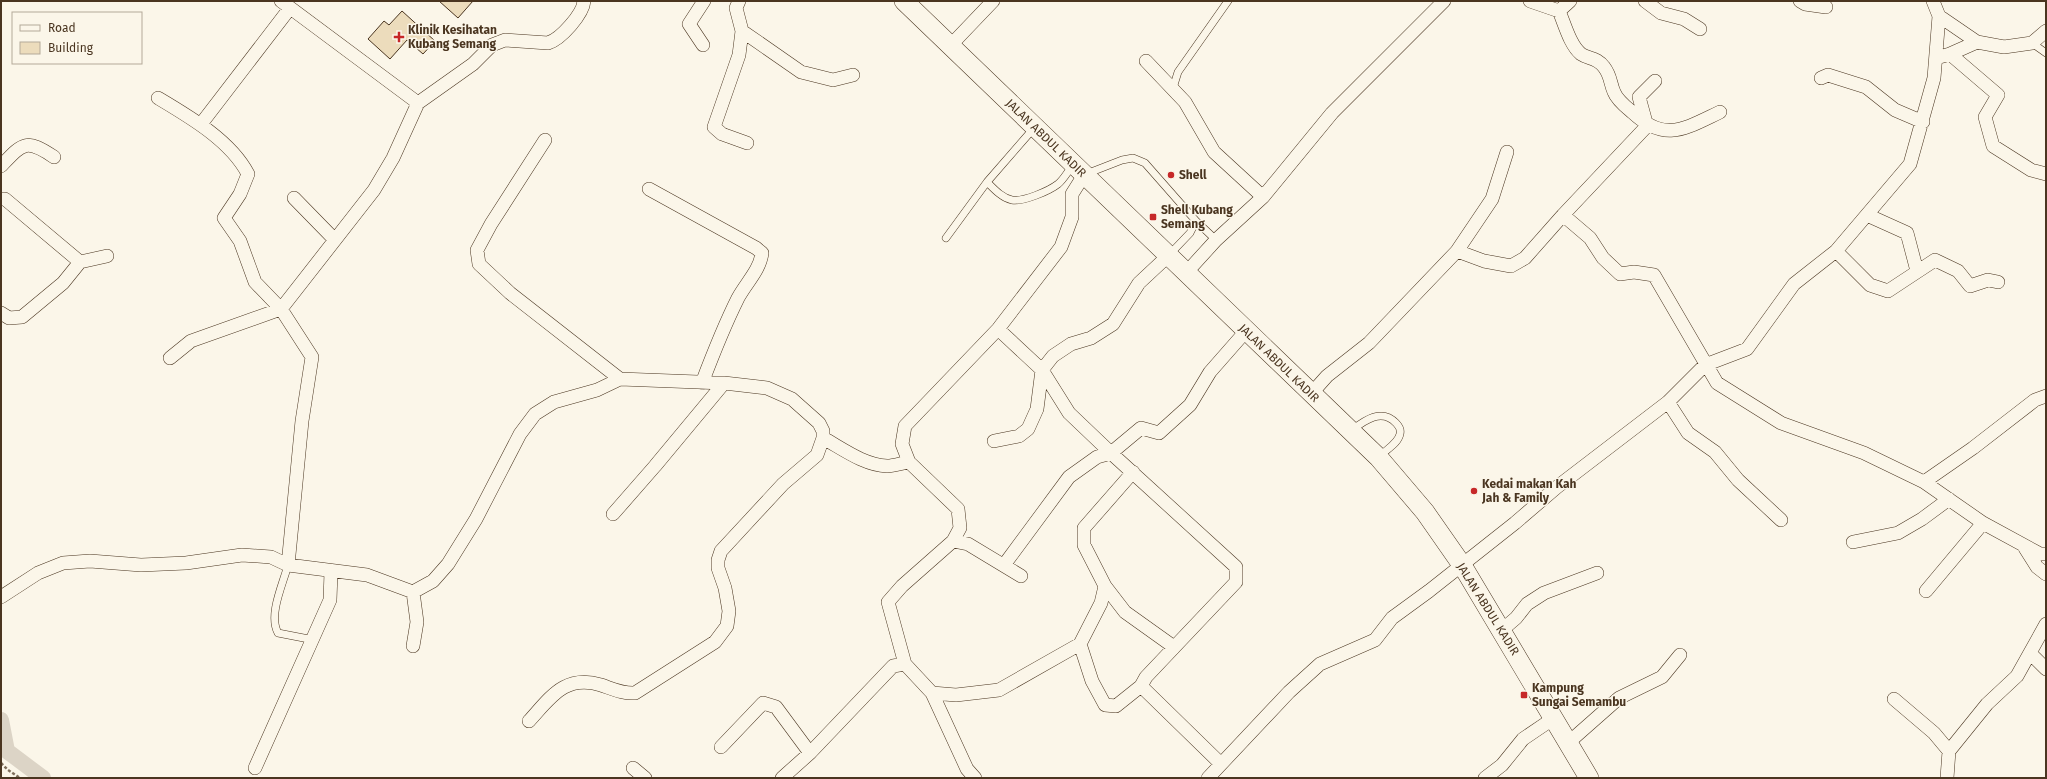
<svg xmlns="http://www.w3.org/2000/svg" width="2047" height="779" font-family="'Fira Sans',sans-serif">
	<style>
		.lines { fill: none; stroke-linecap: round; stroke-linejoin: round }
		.canal { stroke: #dcd4c6; stroke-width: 16 }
		.building { fill: #ecdcbc; stroke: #4a3520 }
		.service-casing { stroke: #4a3520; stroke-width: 8 }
		.minor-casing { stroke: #4a3520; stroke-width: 14 }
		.secondary-casing { stroke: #4a3520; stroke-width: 20 }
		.path { stroke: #7f6f5c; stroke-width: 2.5; stroke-dasharray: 3 2; stroke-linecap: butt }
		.service { stroke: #fbf6e9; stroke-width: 7 }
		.minor { stroke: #fbf6e9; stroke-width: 13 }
		.secondary { stroke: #fbf6e9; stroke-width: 19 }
		.poi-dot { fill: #c62828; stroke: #fbf6e9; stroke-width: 1.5 }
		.labels { text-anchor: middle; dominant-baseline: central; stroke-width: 3; stroke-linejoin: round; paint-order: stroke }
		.poi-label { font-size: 12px; font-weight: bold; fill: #4a3520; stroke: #fbf6e9; text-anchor: start }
		.street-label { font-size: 12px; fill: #4a3520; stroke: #fbf6e9 }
	</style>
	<rect width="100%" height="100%" fill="#fbf6e9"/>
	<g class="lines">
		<path class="canal" d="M 1,720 L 7,751 L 43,778"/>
	</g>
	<path class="building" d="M 439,1 L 473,1 L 458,18 Z
		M 402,11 L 435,41 L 423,54 L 407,40 L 390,59 L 368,39 L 384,21 L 389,25 Z"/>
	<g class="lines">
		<defs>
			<path id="service" d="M 2032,43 L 2046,53
				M 1173,88 L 1178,72 L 1228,1
				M 1086,174 L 1122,160 L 1133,158 L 1145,163 L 1196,221 L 1190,233 L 1169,255
				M 987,182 C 994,189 1002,198 1012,200 C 1023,202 1049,191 1058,184 C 1064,179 1068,171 1073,165
				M 1196,221 L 1216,240
				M 946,238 L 987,182 L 1034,128
				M 1352,430 C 1365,420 1382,408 1396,423 C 1399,426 1401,430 1400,434 C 1398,444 1385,450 1379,457
				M 288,565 C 283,584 268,615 278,633 L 314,640"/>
			<path id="minor" d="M 281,1 L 418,103
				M 739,1 L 736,8 L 742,31 L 801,72 L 833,80 L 853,75
				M 1530,1 L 1559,11 L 1570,1
				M 1645,1 L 1661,13 L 1684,19 L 1700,29
				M 1800,1 L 1805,4 L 1826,7
				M 1559,11 C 1565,25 1570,45 1581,54 C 1588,59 1597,57 1604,67 C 1611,76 1610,83 1614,92 C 1617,100 1626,107 1632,112 C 1665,143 1684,129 1720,112
				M 1939,16 L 1977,42 L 2004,47 L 2032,43 L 2046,31
				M 742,31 L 739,55 L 714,127 L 722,134 L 747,143
				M 703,45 L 689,24 L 704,1
				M 950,46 L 993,1
				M 1950,54 L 1977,42
				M 1936,58 L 1950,54 L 1998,95 L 1985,117 L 1993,146 L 2031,170 L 2046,174
				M 1146,61 L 1185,102 L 1214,152 L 1263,197
				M 1821,78 L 1828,75 L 1866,87 L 1895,110 L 1923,122
				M 158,98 C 190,117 231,141 248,174 L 240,194 L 224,218 L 240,241 L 255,282 L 281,309 L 312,357 L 302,421 L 288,565
				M 201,124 L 290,8
				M 545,140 L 491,224 L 477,250 L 479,264 L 510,293 L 620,379
				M 1,166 C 23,143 26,138 54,157
				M 649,189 L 756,248 L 762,253 C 760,270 746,283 738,298 C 724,326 713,354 702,383
				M 294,198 L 334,239
				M 1,199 L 5,199 L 80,262
				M 1563,215 L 1590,238 L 1603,258 L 1620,274 L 1634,272 L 1654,275 L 1717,383 L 1781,423 L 1864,453 L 1924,482 L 1983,523 L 2040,554 L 2046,554
				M 1867,215 L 1907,233 L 1917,271
				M 1457,251 L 1484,261 L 1511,266 L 1525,258 L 1563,215 L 1647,126 L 1639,97 L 1655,81
				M 1836,251 L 1870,285 L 1888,291 L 1935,260 L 1958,271 L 1970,286 L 1988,280 L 1998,282
				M 1186,273 L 1216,240 L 1263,197 L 1332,113 L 1444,1
				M 1,313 L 9,318 L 22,317 L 63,283 L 80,262 L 107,256
				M 998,329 L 1042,370 L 1069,413 L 1111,453 L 1141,428 L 1159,433 L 1190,405 L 1210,372 L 1246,331
				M 170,358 L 191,341 L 281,309 L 374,190 L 393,158 L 418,103 L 473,64 L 492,45 L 505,40 L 548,43 C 561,39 583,14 584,1
				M 1311,394 L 1327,376 L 1369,343 L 1457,251 L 1492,199 L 1507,152
				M 1668,402 L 1688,433 L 1715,452 L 1738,480 L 1781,520
				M 823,438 C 843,449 864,465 887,466 C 894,466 902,463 909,462
				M 994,441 L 1019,436 L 1028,429 L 1037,409 L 1042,370 L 1053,356 L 1071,344 L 1091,338 L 1113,324 L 1139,283 L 1168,256
				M 1133,472 L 1084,528 L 1084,545 L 1105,586 L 1125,612 L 1174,647
				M 1924,482 L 1973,448 L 2035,400 L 2046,396
				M 613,514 L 655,466 L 724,383
				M 953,541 L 968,544 L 1021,576
				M 1853,542 L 1898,533 L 1922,519 L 1949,499
				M 2025,548 L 2037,567 L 2046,574
				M 1004,565 L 1069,477 L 1097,457 L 1111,453 L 1236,567 L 1236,582 L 1146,677 L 1141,686 L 1116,706 L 1105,705 L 1092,681 L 1080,644 L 1101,603 L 1105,586
				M 1926,591 L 1983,523
				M 1,597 L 38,573 L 63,563 L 90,561 L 141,565 L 186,563 L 242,555 L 271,557 L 288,565 L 367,575 L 413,592 L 433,581 L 448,564 L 476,519 L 520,434 L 535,414 L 554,402 L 597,390 L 620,379 L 724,383 L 767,388 L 792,399 L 819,423 L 823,431 L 823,438 L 817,455 L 783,484 L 721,551 L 718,560 L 718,568 L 725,588 L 729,611 L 727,626 L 715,642 L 635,693 C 623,694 613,689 601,685 C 565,674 551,697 529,721
				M 1502,630 L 1516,618 L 1527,604 L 1544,593 L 1597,573
				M 413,646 L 417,622 L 413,592
				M 2030,653 L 2046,669
				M 1141,686 L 1221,764
				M 932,693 L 956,695 L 999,690 L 1080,644
				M 1894,699 L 1934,733 L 1949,751 L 1947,778
				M 1568,743 L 1619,698 L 1662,677 L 1680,655
				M 721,747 L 763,703 L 776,707 L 810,753
				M 1949,751 L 1987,704 L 2017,676 L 2046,624
				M 255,768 L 330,600 L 331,572
				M 633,768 L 645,778
				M 782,778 L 810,753 L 893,666 L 905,664
				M 975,778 L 967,769 L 932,693 L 905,664 L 888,602 L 902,586 L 953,541 L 960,528 L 958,509 L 909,462 L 902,444 L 905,426 L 998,329 L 1061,247 L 1072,217 L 1072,194 L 1084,175
				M 1208,778 L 1289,692 L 1320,664 L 1375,640 L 1392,618 L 1429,591 L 1515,523 L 1557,487 L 1668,402 L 1705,365 L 1747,349 L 1794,284 L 1836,251 L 1910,164 L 1934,78 L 1939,16 L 1933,1
				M 1485,778 L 1502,765 L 1523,739 L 1554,718"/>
			<path id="secondary" d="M 904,1 L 1379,458 L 1425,512 L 1462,565 L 1589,778"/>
		</defs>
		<use href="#service" class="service-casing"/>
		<use href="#minor" class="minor-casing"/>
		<use href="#secondary" class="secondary-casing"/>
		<path class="path" d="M 1,763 L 8,770 L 20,778"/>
		<use href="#service" class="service"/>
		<use href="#minor" class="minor"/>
		<use href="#secondary" class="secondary"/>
	</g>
	<g class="poi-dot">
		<path d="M397 31h4v4h4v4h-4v4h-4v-4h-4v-4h4z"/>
		<circle cx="1171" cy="175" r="4"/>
		<rect x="1149" y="213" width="8" height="8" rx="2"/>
		<circle cx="1474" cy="491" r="4"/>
		<rect x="1520" y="691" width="8" height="8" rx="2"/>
	</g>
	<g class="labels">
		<g class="poi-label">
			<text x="408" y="30">Klinik Kesihatan<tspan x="408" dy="14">Kubang Semang</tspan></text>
			<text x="1179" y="175">Shell</text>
			<text x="1161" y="210">Shell Kubang<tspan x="1161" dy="14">Semang</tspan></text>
			<text x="1482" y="484">Kedai makan Kah<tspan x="1482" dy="14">Jah &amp; Family</tspan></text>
			<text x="1532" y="688">Kampung<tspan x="1532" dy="14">Sungai Semambu</tspan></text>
		</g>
		<g class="street-label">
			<text transform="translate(1046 138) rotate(44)">JALAN ABDUL KADIR</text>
			<text transform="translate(1279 363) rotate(44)">JALAN ABDUL KADIR</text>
			<text transform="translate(1488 609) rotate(58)">JALAN ABDUL KADIR</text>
		</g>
	</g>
	<rect width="2047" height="779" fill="none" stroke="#4a3520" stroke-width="4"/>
	<rect x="12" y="12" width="130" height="52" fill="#fbf6e9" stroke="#b4a999"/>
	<rect x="20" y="25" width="20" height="6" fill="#fbf6e9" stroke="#b4a999"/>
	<text x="48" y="32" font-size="12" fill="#4a3520">Road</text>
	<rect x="20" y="42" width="20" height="12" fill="#ecdcbc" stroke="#b4a999"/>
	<text x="48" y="52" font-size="12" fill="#4a3520">Building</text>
</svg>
